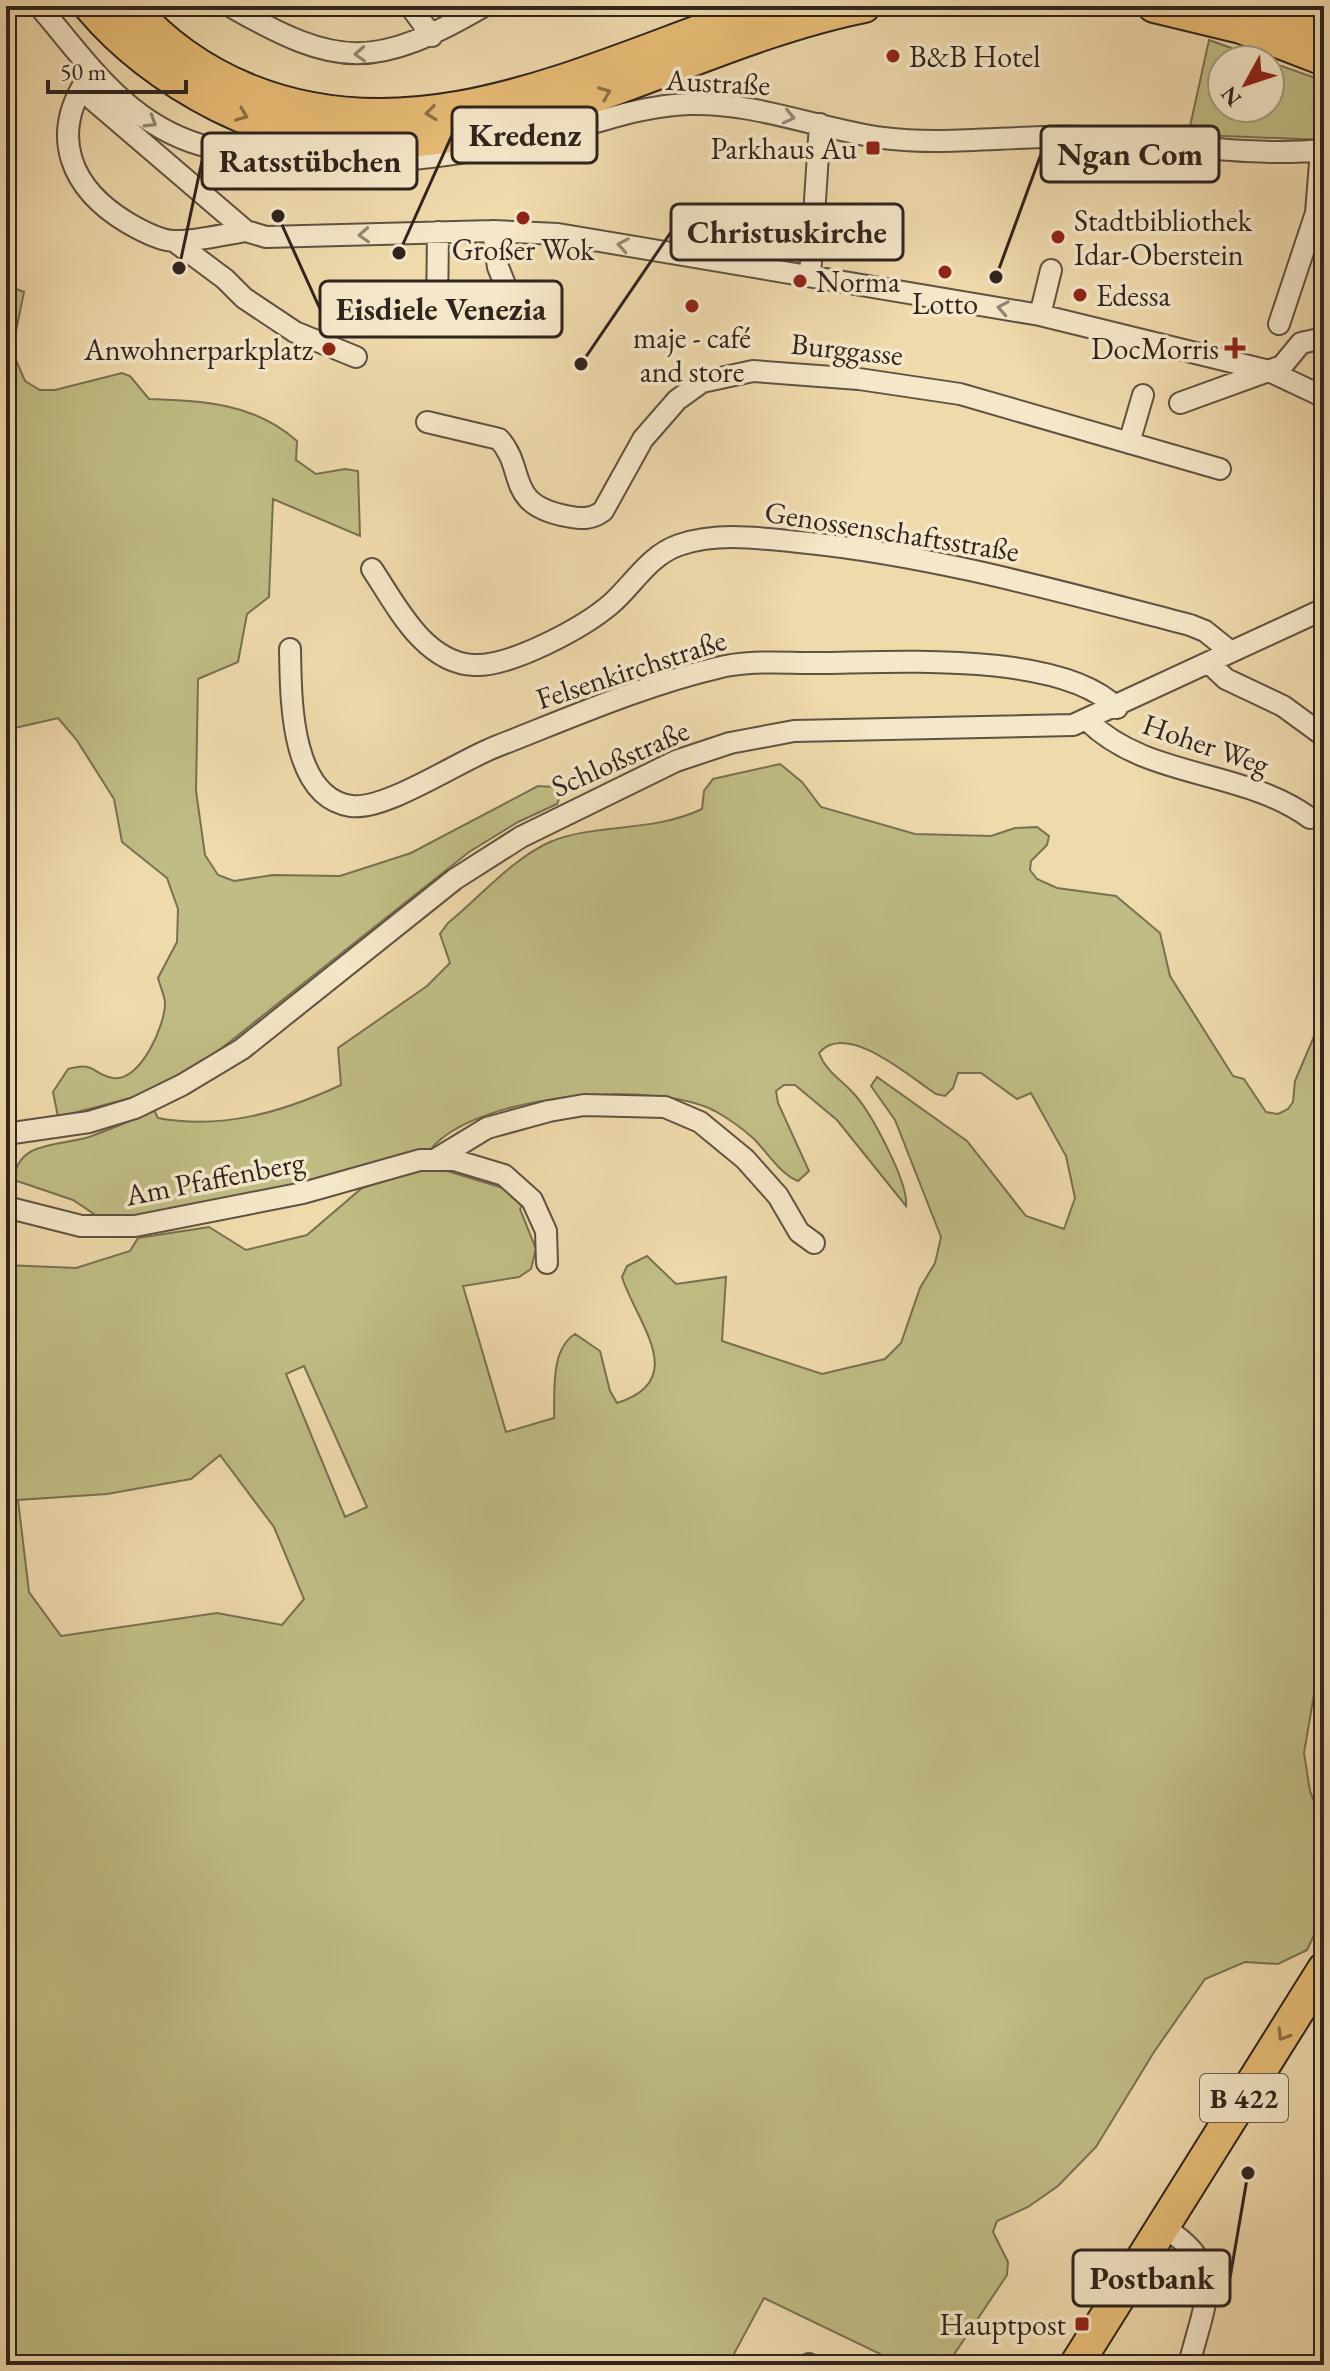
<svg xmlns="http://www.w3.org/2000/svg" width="1330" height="2371" font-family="'EB Garamond',serif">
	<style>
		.green { fill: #c0bd84; stroke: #787051; stroke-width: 2; fill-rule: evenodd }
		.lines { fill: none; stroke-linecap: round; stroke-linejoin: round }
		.street-casing { stroke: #605242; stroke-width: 24 }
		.primary-casing { stroke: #30241e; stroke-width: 36 }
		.street { stroke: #f5e7c9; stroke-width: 20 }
		.primary { stroke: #e8bd76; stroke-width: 32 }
		.oneway { stroke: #928674 }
		.oneway2 { stroke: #8c704a }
		.poi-dot { fill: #8f2418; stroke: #f5e7c9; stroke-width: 3 }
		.labels { text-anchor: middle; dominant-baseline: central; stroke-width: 7; stroke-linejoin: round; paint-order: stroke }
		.shield { fill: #f5e7c9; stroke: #6b5e51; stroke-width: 2 }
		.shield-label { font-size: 28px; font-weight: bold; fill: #30241e }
		.poi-label { font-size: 30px; fill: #30241e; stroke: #f5e7c9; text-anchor: start }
		.street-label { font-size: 30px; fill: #30241e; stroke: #f5e7c9 }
		.leader { fill: none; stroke: #30241e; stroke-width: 3 }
		.callout-dot { fill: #30241e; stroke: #f5e7c9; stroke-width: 3 }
		.callout { fill: #f5e7c9; stroke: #30241e; stroke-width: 3 }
		.callout-label { font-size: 32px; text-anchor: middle; font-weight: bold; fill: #30241e }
	</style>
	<rect width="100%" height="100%" fill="#efdaac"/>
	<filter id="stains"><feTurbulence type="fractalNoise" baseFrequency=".0025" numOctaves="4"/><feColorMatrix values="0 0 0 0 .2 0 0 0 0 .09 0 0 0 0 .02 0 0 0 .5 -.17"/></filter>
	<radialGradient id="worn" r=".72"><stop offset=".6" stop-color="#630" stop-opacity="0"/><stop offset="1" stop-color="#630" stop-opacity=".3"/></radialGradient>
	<path class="green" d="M 1209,40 L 1265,60 L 1222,60 L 1222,108 L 1270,108 L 1270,62 L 1324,81 L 1324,140 L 1200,135 L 1189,131 Z
		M 6,285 L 24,292 L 12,351 L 25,381 L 40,390 L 55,390 L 122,373 L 130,376 L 149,399 C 204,401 254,403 297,441 L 296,460 L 316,474 L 345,469 L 358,471 L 360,536 L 273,499 L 269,597 L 247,614 L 238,662 L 198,679 L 196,791 L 205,855 L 218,875 L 234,881 L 273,875 L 340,876 L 411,853 L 538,786 L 555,787 L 561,794 L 557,804 L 518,822 L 469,852 L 217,1052 L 147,1094 L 58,1117 L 53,1092 L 68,1069 C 96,1061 91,1074 113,1078 C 140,1083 166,1024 165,1002 C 164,994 160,986 158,978 L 177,942 L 178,909 L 167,878 L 122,842 L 114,799 L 76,739 L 58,718 L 6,730 Z
		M 780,764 L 802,782 L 821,807 L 915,834 L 991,836 L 1015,828 L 1037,827 L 1049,836 L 1047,845 L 1031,861 L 1030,870 L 1037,879 L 1057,888 L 1116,896 L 1160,933 L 1170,976 L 1233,1076 L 1244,1079 L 1266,1112 L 1278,1114 L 1288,1109 L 1293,1102 L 1295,1081 L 1318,1027 L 1324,993 L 1324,1636 L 1304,1753 L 1310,1791 L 1324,1827 L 1324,1914 L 1307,1950 L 1278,1964 L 1245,1962 L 1205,1979 L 1154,2052 L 1096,2147 L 1058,2186 L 1028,2207 L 997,2221 L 993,2232 L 1008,2262 L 1007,2275 L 947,2365 L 903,2365 L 764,2298 L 728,2365 L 6,2365 L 6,1265 L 76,1268 L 130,1251 L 138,1238 L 209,1227 L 246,1250 L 307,1235 L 362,1188 L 421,1169 L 444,1170 L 503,1188 L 522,1206 L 520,1209 L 536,1249 L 531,1269 L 519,1277 L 463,1286 L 506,1432 L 554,1418 C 555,1391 550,1350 575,1334 L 600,1351 L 610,1391 L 617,1403 C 691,1380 636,1322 622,1277 L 627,1266 L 647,1256 L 676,1284 L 726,1277 L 722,1341 L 822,1374 L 885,1359 L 901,1343 L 920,1288 L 935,1263 L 941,1237 L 895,1120 L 871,1086 L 877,1077 L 967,1141 L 1026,1216 L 1064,1229 L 1075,1198 L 1066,1156 L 1031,1093 L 1017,1099 L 981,1073 L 958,1073 L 953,1088 L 945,1096 L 936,1094 C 910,1077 846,1020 819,1053 C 826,1072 842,1080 855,1095 C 871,1113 909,1183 906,1206 L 837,1120 L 795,1085 L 784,1085 L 776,1091 L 778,1103 L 809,1171 L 798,1181 C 781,1175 767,1152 754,1139 C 742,1128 729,1119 715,1111 C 654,1079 476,1094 431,1149 L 338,1177 L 129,1217 L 97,1216 L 73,1200 L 14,1180 C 17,1140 61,1146 89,1137 C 111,1129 133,1120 154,1110 L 158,1118 C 222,1130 283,1112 341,1085 L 338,1048 L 427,986 L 450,963 L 440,934 L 448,923 C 480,897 512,859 550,842 C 594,823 652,833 702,809 L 704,791 L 713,779 ZM 304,1366 L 367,1507 L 345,1517 L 286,1374 ZM 220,1455 L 274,1527 L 304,1599 L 282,1625 L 217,1613 L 61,1636 L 29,1592 L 18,1500 L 107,1494 L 191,1479 Z"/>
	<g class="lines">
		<defs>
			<path id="street" d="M 39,6 C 87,62 126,123 201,145 C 308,175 424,163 531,140 C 585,128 633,106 689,104 C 756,102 818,129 883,138 C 948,146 1015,135 1080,137 C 1162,140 1241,158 1324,150
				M 230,6 C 339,69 375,69 484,6
				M 410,6 L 432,36
				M 87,79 C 49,137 71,189 128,223 C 140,230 159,240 173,241 C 196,242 224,234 246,231
				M 83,86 L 93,100 L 246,231 L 266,237 L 493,231 L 558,234 L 1040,315 L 1269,371 L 1324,397
				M 493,231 L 498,267 L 514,307
				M 174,241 L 225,279 L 244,298 L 295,332 L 356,357
				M 810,276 L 820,124
				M 1040,315 L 1051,270
				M 361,323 L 437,315 L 438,232
				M 1279,324 L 1316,213 L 1321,150
				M 1180,403 L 1282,366 L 1301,343 L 1324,338
				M 427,422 L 499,439 C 527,470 504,504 566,516 C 581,519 591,520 603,511 L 643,439 L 677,400 L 702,382 L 753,371 L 859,379 L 960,394 L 1220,469
				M 1129,443 L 1143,395
				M 372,569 C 396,605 424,663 474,665 C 510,667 583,628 611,604 C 634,584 648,556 679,545 C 717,532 759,538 799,542 C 932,555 1062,592 1190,625 L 1205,631 L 1231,652
				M 290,649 C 291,694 289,797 351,806 C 385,811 459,761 495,747 C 567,719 641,686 717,668 C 752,659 789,664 825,663 C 899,662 1062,652 1117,708
				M 1210,664 L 1226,679 L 1283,706 L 1324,736
				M 1088,721 C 1147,779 1243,769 1310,818
				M 6,1134 L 89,1122 L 135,1108 L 182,1085 L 242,1049 L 455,879 L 521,837 L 676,761 L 730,743 L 794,731 L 1073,725 L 1324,609
				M 436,1159 L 487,1128 L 549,1111 L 584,1105 L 665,1107 L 700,1122 L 745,1159 L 778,1196 L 799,1232 L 814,1243
				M 6,1207 L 81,1226 L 135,1226 L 303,1193 L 420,1160 L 454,1160 L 504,1175 L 532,1200 L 546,1231 L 547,1263
				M 1163,2227 C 1229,2267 1204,2302 1189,2365
				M 808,2365 L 809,2364"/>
			<path id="primary" d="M 90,6 C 126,49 169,80 218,105 C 438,216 653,48 864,6
				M 131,6 C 161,43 203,72 247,90 C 426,163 603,60 772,6
				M 1154,6 L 1241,27 L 1324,59
				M 1265,6 L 1324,26
				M 1076,2365 L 1324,1969"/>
		</defs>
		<use href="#street" class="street-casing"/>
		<use href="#primary" class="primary-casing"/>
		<use href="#street" class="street"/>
		<use href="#primary" class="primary"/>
	</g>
	<defs><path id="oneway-chevron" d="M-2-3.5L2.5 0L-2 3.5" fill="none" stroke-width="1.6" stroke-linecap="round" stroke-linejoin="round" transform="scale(2)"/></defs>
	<g class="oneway">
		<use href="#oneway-chevron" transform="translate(360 54) rotate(177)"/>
		<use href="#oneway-chevron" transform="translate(789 117) rotate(13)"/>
		<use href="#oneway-chevron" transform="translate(151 122) rotate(31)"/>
		<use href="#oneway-chevron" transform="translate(364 235) rotate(177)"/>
		<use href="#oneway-chevron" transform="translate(623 245) rotate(-170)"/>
		<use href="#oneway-chevron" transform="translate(1003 308) rotate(-170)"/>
	</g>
	<g class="oneway2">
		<use href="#oneway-chevron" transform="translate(605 93) rotate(-22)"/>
		<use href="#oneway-chevron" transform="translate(431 113) rotate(173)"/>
		<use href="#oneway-chevron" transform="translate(242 115) rotate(22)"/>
		<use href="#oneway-chevron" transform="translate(1283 2035) rotate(122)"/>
	</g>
	<g class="poi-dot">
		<circle cx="893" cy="56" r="8"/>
		<rect x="865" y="140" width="16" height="16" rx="4"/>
		<circle cx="523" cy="218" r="8"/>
		<circle cx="1058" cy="237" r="8"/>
		<circle cx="945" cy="272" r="8"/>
		<circle cx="800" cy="281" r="8"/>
		<circle cx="1080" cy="295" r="8"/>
		<circle cx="692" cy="306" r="8"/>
		<path d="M1231 336h8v8h8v8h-8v8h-8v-8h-8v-8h8z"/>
		<circle cx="329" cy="349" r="8"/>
		<rect x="1074" y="2316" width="16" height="16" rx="4"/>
	</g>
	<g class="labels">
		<rect class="shield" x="1200" y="2074" width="88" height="48" rx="6"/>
		<g class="shield-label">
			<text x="1244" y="2098">B 422</text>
		</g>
		<g class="poi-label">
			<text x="909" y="56">B&amp;B Hotel</text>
			<text x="857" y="148" text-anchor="end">Parkhaus Au</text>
			<text x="1074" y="220">Stadtbibliothek<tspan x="1074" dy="34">Idar-Oberstein</tspan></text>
			<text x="523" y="249" text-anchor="middle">Großer Wok</text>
			<text x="816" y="281">Norma</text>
			<text x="1096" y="295">Edessa</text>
			<text x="945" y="303" text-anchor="middle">Lotto</text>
			<text x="692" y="337" text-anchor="middle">maje - café<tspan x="692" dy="34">and store</tspan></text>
			<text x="1219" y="348" text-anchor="end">DocMorris</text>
			<text x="313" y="349" text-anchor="end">Anwohnerparkplatz</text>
			<text x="1066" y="2324" text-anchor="end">Hauptpost</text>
		</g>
		<g class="street-label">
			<text transform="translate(718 82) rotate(3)">Austraße</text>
			<text transform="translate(847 349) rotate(6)">Burggasse</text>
			<text transform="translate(892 531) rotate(9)">Genossenschaftsstraße</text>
			<text transform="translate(631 669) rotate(-18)">Felsenkirchstraße</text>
			<text transform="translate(1206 744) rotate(19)">Hoher Weg</text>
			<text transform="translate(620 758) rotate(-24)">Schloßstraße</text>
			<text transform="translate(215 1178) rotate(-11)">Am Pfaffenberg</text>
		</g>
	</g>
	<path class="leader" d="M399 253L452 135M996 277L1041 154M179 268L202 161M581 364L671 232M278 216L320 309M1248 2173L1230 2278"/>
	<g class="callout-dot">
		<circle cx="399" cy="253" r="8"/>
		<circle cx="996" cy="277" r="8"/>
		<circle cx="179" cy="268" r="8"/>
		<circle cx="581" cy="364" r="8"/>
		<circle cx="278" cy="216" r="8"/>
		<circle cx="1248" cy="2173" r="8"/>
	</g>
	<g class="callout">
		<rect x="452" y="107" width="145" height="56" rx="8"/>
		<rect x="1041" y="126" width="178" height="56" rx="8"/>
		<rect x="202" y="133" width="215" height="56" rx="8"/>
		<rect x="671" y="204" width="232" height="56" rx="8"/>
		<rect x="320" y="281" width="242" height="56" rx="8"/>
		<rect x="1073" y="2250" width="157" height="56" rx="8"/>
	</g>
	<g class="callout-label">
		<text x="525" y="146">Kredenz</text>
		<text x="1130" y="165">Ngan Com</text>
		<text x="310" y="172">Ratsstübchen</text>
		<text x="787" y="243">Christuskirche</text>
		<text x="441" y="320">Eisdiele Venezia</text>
		<text x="1152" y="2289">Postbank</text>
	</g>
	<rect width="1330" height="2371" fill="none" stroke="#efdaac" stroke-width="32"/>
	<rect x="8" y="8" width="1314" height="2355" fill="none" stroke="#30241e" stroke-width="4"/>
	<rect x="16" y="16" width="1298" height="2339" fill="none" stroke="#30241e" stroke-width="2"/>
	<g transform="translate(1246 84) rotate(230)"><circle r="38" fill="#f5e7c9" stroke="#a69985" stroke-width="2"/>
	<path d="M0-6L14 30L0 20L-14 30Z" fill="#8f2418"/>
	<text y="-12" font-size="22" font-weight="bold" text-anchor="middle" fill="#30241e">N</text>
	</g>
	<path d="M48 80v12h138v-12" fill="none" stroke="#30241e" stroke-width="4"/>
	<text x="60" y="80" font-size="24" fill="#30241e" stroke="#f5e7c9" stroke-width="6" paint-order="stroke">50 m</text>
	<rect width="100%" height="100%" filter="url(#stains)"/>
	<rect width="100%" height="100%" fill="url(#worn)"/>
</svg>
